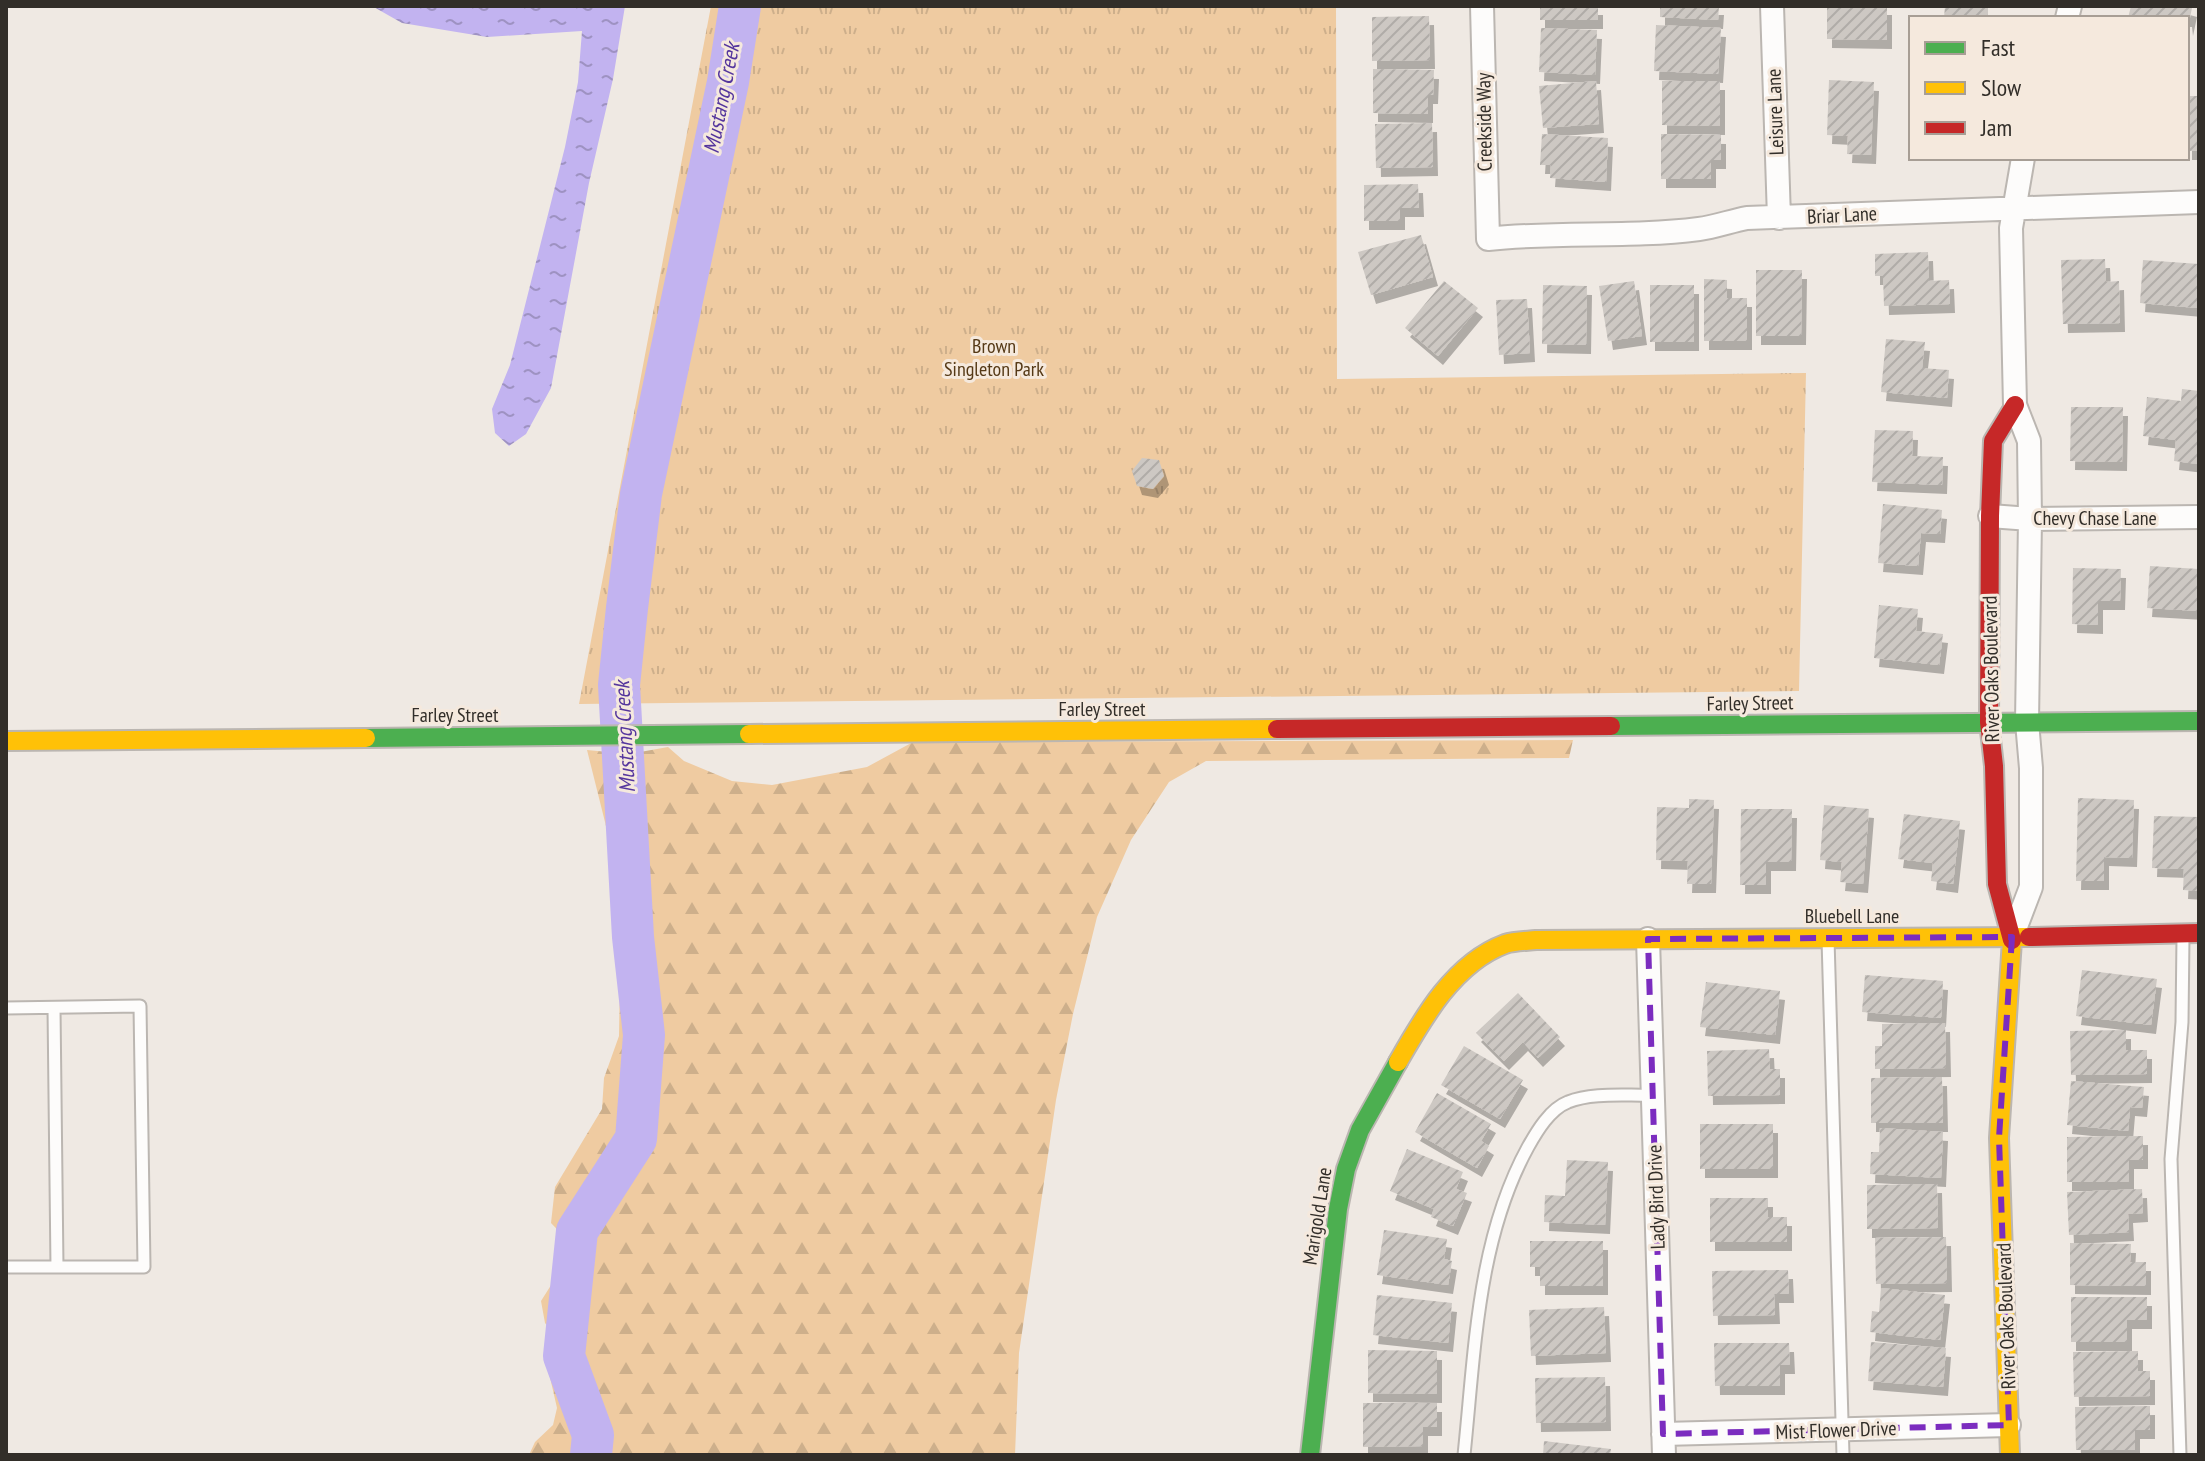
<svg xmlns="http://www.w3.org/2000/svg" width="2205" height="1461" font-family="'PT Sans Narrow',sans-serif">
	<style>
		.grass { fill: url(#grass-tufts) }
		.forest { fill: url(#forest-firs) }
		.water { fill: url(#water-ripples) }
		.lines { fill: none; stroke-linecap: round; stroke-linejoin: round }
		.river { stroke: #c2b3f0; stroke-width: 42 }
		.building { fill: url(#building-hatch); filter: url(#shadow) }
		.lane-casing { stroke: #bbb6b1; stroke-width: 15 }
		.street-casing { stroke: #bbb6b1; stroke-width: 26 }
		.fast-casing { stroke: #bbb6b1; stroke-width: 22 }
		.slow-casing { stroke: #bbb6b1; stroke-width: 22 }
		.jam-casing { stroke: #bbb6b1; stroke-width: 22 }
		.lane { stroke: #fdfcfb; stroke-width: 11 }
		.street { stroke: #fdfcfb; stroke-width: 22 }
		.fast { stroke: #4caf50; stroke-width: 18 }
		.slow { stroke: #ffc107; stroke-width: 18 }
		.jam { stroke: #c62828; stroke-width: 18 }
		.marked { fill: none; stroke: #7b2cbf; stroke-width: 6; stroke-dasharray: 16 10; stroke-linejoin: round }
		.labels { text-anchor: middle; dominant-baseline: central; stroke-width: 6; stroke-linejoin: round; paint-order: stroke }
		.street-label { font-size: 20px; fill: #322e29; stroke: #f5e9dd }
		.park-label { font-size: 20px; fill: #553916; stroke: #f5e9dd }
		.water-label { font-size: 22px; font-style: italic; fill: #55369d; stroke: #f5e9dd }
	</style>
	<defs>
		<pattern id="grass-tufts" width="24" height="20" patternUnits="userSpaceOnUse" patternTransform="scale(2)"><rect width="24" height="20" fill="#efcba1"/><path d="M3 7l-1-3M5 7V3M7 7l1-3M15 17l-1-3M17 17v-4M19 17l1-3" fill="none" stroke="#cdaf8b"/></pattern>
		<pattern id="forest-firs" width="22" height="20" patternUnits="userSpaceOnUse" patternTransform="scale(2)"><rect width="22" height="20" fill="#efcba1"/><path d="M5 1l3.5 6h-7zM16 11l3.5 6h-7z" fill="#cdaf8b"/></pattern>
		<pattern id="water-ripples" width="26" height="14" patternUnits="userSpaceOnUse" patternTransform="scale(2)"><rect width="26" height="14" fill="#c2b3f0"/><path d="M2 4q2-2 4 0t4 0M15 11q2-2 4 0t4 0" fill="none" stroke="#9e92c2"/></pattern>
		<pattern id="building-hatch" width="6" height="6" patternUnits="userSpaceOnUse" patternTransform="scale(2)"><rect width="6" height="6" fill="#cdc8c3"/><path d="M-1 1l2-2M0 6l6-6M5 7l2-2" fill="none" stroke="#b0aca8"/></pattern>
		<filter id="shadow"><feDropShadow dx="5" dy="9" stdDeviation="0" flood-color="#0004"/></filter>
	</defs>
	<rect width="100%" height="100%" fill="#efe9e3"/>
	<path class="grass" d="M 711,6 L 1336,6 L 1337,379 L 1806,373 L 1799,691 L 579,704 Z"/>
	<path class="forest" d="M 1573,740 L 1569,758 L 1206,761 L 1169,782 L 1131,840 L 1097,917 L 1073,1014 L 1056,1100 L 1019,1353 L 1015,1455 L 529,1455 L 535,1442 L 553,1425 L 557,1408 L 549,1373 L 559,1340 L 545,1323 L 541,1301 L 553,1282 L 581,1274 L 580,1253 L 551,1223 L 555,1187 L 602,1109 L 604,1078 L 619,1036 L 620,977 L 640,928 L 613,854 L 587,750 L 629,754 L 668,747 L 684,761 L 732,781 L 772,785 L 867,767 L 913,742 Z"/>
	<path class="water" d="M 372,6 L 625,6 L 613,79 L 589,183 L 551,388 L 526,434 L 509,446 L 495,433 L 492,409 L 510,365 L 565,147 L 578,82 L 582,31 L 487,37 L 402,23 Z"/>
	<g class="lines">
		<path class="river" d="M 591,1455 L 593,1435 L 564,1356 L 577,1231 L 636,1139 L 644,1035 L 633,937 L 619,685 L 627,608 L 641,494 L 728,82 L 740,6"/>
	</g>
	<path class="building" d="M 1540,6 L 1598,6 L 1598,20 L 1540,20 Z
		M 1660,6 L 1719,6 L 1718,20 L 1660,17 Z
		M 1827,6 L 1887,6 L 1887,40 L 1827,39 Z
		M 1945,6 L 1988,6 L 1988,18 L 1944,18 Z
		M 2131,6 L 2185,6 L 2192,8 L 2188,27 L 2187,18 L 2128,18 Z
		M 1429,16 L 1430,60 L 1372,61 L 1372,17 Z
		M 1656,25 L 1721,28 L 1718,74 L 1654,71 Z
		M 1541,28 L 1597,30 L 1595,75 L 1539,72 Z
		M 1373,69 L 1434,70 L 1433,95 L 1428,95 L 1428,114 L 1373,113 Z
		M 1829,80 L 1874,82 L 1871,155 L 1847,154 L 1848,136 L 1827,135 Z
		M 1596,81 L 1599,124 L 1543,128 L 1539,86 Z
		M 1662,81 L 1720,81 L 1720,126 L 1662,125 Z
		M 2187,96 L 2199,96 L 2199,151 L 2187,151 Z
		M 1432,123 L 1433,167 L 1376,168 L 1375,124 Z
		M 1542,134 L 1608,138 L 1606,182 L 1550,178 L 1551,165 L 1540,165 Z
		M 1661,134 L 1721,135 L 1721,160 L 1711,160 L 1711,179 L 1661,179 Z
		M 1418,184 L 1419,208 L 1400,208 L 1400,221 L 1364,221 L 1364,185 Z
		M 1421,235 L 1433,277 L 1371,295 L 1358,252 Z
		M 1928,252 L 1929,281 L 1949,280 L 1950,304 L 1884,306 L 1883,276 L 1875,276 L 1875,254 Z
		M 2105,259 L 2106,282 L 2119,281 L 2120,323 L 2063,324 L 2061,260 Z
		M 2143,260 L 2199,264 L 2197,308 L 2140,303 Z
		M 1756,270 L 1802,270 L 1801,336 L 1756,336 Z
		M 1704,279 L 1727,280 L 1727,298 L 1747,298 L 1747,341 L 1704,341 Z
		M 1444,281 L 1478,308 L 1438,356 L 1405,328 Z
		M 1634,281 L 1642,336 L 1608,341 L 1599,286 Z
		M 1543,285 L 1587,286 L 1586,345 L 1542,344 Z
		M 1650,285 L 1694,285 L 1694,342 L 1650,342 Z
		M 1527,299 L 1530,353 L 1499,355 L 1496,300 Z
		M 1886,339 L 1925,342 L 1922,368 L 1949,370 L 1947,398 L 1881,392 Z
		M 2182,389 L 2199,391 L 2199,464 L 2174,461 L 2176,440 L 2143,436 L 2147,397 L 2181,401 Z
		M 2071,407 L 2123,407 L 2122,462 L 2070,461 Z
		M 1875,430 L 1913,431 L 1912,456 L 1943,457 L 1942,485 L 1872,482 Z
		M 1142,458 L 1159,460 L 1164,476 L 1153,489 L 1137,486 L 1132,471 Z
		M 1883,504 L 1942,510 L 1940,534 L 1921,533 L 1918,566 L 1878,563 Z
		M 2150,566 L 2199,569 L 2199,611 L 2147,608 Z
		M 2073,568 L 2121,569 L 2120,601 L 2098,601 L 2098,625 L 2072,624 Z
		M 1879,605 L 1918,609 L 1916,631 L 1943,634 L 1939,665 L 1874,658 Z
		M 2078,798 L 2134,800 L 2132,858 L 2104,857 L 2104,881 L 2076,881 Z
		M 1689,799 L 1714,800 L 1711,884 L 1687,884 L 1688,861 L 1656,860 L 1657,807 L 1689,808 Z
		M 1824,805 L 1869,809 L 1863,884 L 1840,882 L 1842,862 L 1820,860 Z
		M 1741,809 L 1792,809 L 1791,862 L 1766,862 L 1766,885 L 1740,885 Z
		M 1904,814 L 1960,821 L 1953,884 L 1931,881 L 1933,863 L 1898,859 Z
		M 2154,816 L 2199,817 L 2199,891 L 2183,890 L 2184,869 L 2152,868 Z
		M 2082,970 L 2157,979 L 2151,1025 L 2076,1016 Z
		M 1865,975 L 1943,981 L 1941,1018 L 1862,1012 Z
		M 1706,982 L 1780,991 L 1775,1035 L 1700,1027 Z
		M 1518,993 L 1560,1037 L 1538,1058 L 1523,1042 L 1504,1061 L 1476,1033 Z
		M 1945,1023 L 1946,1068 L 1875,1069 L 1875,1046 L 1882,1046 L 1882,1024 Z
		M 2126,1030 L 2126,1050 L 2147,1050 L 2147,1074 L 2071,1075 L 2070,1031 Z
		M 1464,1046 L 1523,1080 L 1500,1119 L 1441,1085 Z
		M 1769,1049 L 1770,1069 L 1780,1069 L 1780,1095 L 1708,1096 L 1707,1051 Z
		M 1942,1077 L 1943,1123 L 1871,1123 L 1871,1078 Z
		M 2071,1081 L 2144,1087 L 2142,1108 L 2130,1107 L 2128,1131 L 2067,1125 Z
		M 1437,1093 L 1491,1124 L 1481,1141 L 1489,1146 L 1477,1168 L 1415,1132 Z
		M 1700,1124 L 1773,1124 L 1773,1169 L 1700,1169 Z
		M 1880,1128 L 1943,1132 L 1941,1178 L 1870,1174 L 1871,1152 L 1879,1152 Z
		M 2143,1136 L 2143,1160 L 2129,1160 L 2129,1182 L 2067,1182 L 2067,1137 Z
		M 1407,1149 L 1463,1172 L 1456,1189 L 1467,1193 L 1453,1226 L 1431,1217 L 1434,1209 L 1390,1191 Z
		M 1567,1160 L 1608,1162 L 1605,1225 L 1544,1222 L 1545,1195 L 1565,1196 Z
		M 1937,1184 L 1938,1228 L 1867,1229 L 1867,1185 Z
		M 2142,1189 L 2143,1213 L 2128,1214 L 2129,1232 L 2069,1235 L 2067,1192 Z
		M 1710,1198 L 1768,1198 L 1768,1217 L 1787,1217 L 1787,1242 L 1710,1242 Z
		M 1384,1230 L 1447,1239 L 1444,1259 L 1452,1261 L 1448,1285 L 1377,1275 Z
		M 1946,1237 L 1947,1283 L 1876,1284 L 1875,1238 Z
		M 1530,1241 L 1603,1241 L 1603,1286 L 1540,1286 L 1540,1267 L 1530,1267 Z
		M 2070,1243 L 2131,1244 L 2130,1262 L 2146,1262 L 2146,1286 L 2070,1285 Z
		M 1788,1270 L 1789,1294 L 1774,1294 L 1775,1315 L 1713,1316 L 1712,1271 Z
		M 1881,1288 L 1945,1295 L 1940,1340 L 1870,1332 L 1872,1311 L 1879,1312 Z
		M 1377,1295 L 1452,1303 L 1448,1343 L 1373,1335 Z
		M 2071,1297 L 2147,1297 L 2147,1320 L 2127,1320 L 2127,1342 L 2071,1342 Z
		M 1604,1307 L 1606,1353 L 1531,1356 L 1529,1310 Z
		M 1871,1342 L 1946,1348 L 1943,1387 L 1868,1381 Z
		M 1714,1343 L 1789,1343 L 1790,1365 L 1780,1365 L 1780,1386 L 1715,1386 Z
		M 1368,1350 L 1437,1351 L 1437,1394 L 1368,1393 Z
		M 2138,1351 L 2138,1371 L 2150,1371 L 2150,1396 L 2074,1397 L 2073,1352 Z
		M 1605,1377 L 1606,1422 L 1536,1423 L 1535,1378 Z
		M 1363,1403 L 1437,1403 L 1437,1427 L 1423,1427 L 1423,1446 L 1363,1447 Z
		M 2150,1406 L 2150,1430 L 2135,1430 L 2135,1450 L 2076,1450 L 2075,1407 Z
		M 1544,1441 L 1611,1449 L 1610,1455 L 1543,1455 Z"/>
	<g class="lines">
		<defs>
			<path id="lane" d="M 1828,939 L 1843,1455
				M 6,1008 L 140,1006 L 144,1267 L 6,1267
				M 54,1008 L 57,1267
				M 1464,1455 C 1475,1351 1477,1240 1528,1147 C 1537,1131 1550,1109 1568,1102 C 1592,1092 1627,1096 1653,1095
				M 2180,1455 L 2171,1159 L 2182,1022 L 2183,937"/>
			<path id="street" d="M 1482,6 L 1488,239 C 1558,231 1629,238 1699,229 C 1715,227 1731,221 1747,218 L 2199,202
				M 1772,6 L 1779,218
				M 2067,18 L 2070,6
				M 1990,516 L 2030,519 L 2199,517
				M 2012,937 L 2031,887 L 2031,768 L 2027,722 L 2030,519 L 2029,441 L 2015,405 L 2011,228 L 2023,158
				M 1648,939 L 1664,1455
				M 1663,1434 L 2009,1425"/>
			<path id="fast" d="M 1611,726 L 2199,721
				M 366,738 L 749,734
				M 1310,1455 L 1338,1209 L 1346,1169 L 1360,1130 L 1398,1062"/>
			<path id="slow" d="M 749,734 L 1277,729
				M 6,741 L 366,738
				M 1398,1062 C 1423,1018 1454,963 1505,944 C 1514,941 1526,941 1536,940 L 2029,937
				M 2010,1455 L 1999,1138 L 2012,940"/>
			<path id="jam" d="M 1277,729 L 1611,726
				M 2029,937 L 2199,933
				M 2012,940 L 1997,884 L 1994,766 L 1989,722 L 1990,516 L 1993,441 L 2015,405"/>
		</defs>
		<use href="#lane" class="lane-casing"/>
		<use href="#street" class="street-casing"/>
		<use href="#fast" class="fast-casing"/>
		<use href="#slow" class="slow-casing"/>
		<use href="#jam" class="jam-casing"/>
		<use href="#lane" class="lane"/>
		<use href="#street" class="street"/>
		<use href="#fast" class="fast"/>
		<use href="#slow" class="slow"/>
		<use href="#jam" class="jam"/>
	</g>
	<path class="marked" d="M 2012,937 L 1999,1138 L 2009,1425 L 1663,1434 L 1648,939 Z"/>
	<g class="labels">
		<g class="street-label">
			<text transform="translate(1775 112) rotate(-92)">Leisure Lane</text>
			<text transform="translate(1484 122) rotate(-91)">Creekside Way</text>
			<text transform="translate(1842 215) rotate(-3)">Briar Lane</text>
			<text x="2095" y="518">Chevy Chase Lane</text>
			<text transform="translate(1991 669) rotate(-91)">River Oaks Boulevard</text>
			<text transform="translate(1750 703) rotate(-1)">Farley Street</text>
			<text x="1102" y="709">Farley Street</text>
			<text x="455" y="715">Farley Street</text>
			<text x="1852" y="916">Bluebell Lane</text>
			<text transform="translate(1656 1197) rotate(-92)">Lady Bird Drive</text>
			<text transform="translate(1317 1216) rotate(-81)">Marigold Lane</text>
			<text transform="translate(2006 1316) rotate(-92)">River Oaks Boulevard</text>
			<text transform="translate(1836 1430) rotate(-2)">Mist Flower Drive</text>
		</g>
		<g class="park-label">
			<text x="994" y="346">Brown<tspan x="994" dy="23">Singleton Park</tspan></text>
		</g>
		<g class="water-label">
			<text transform="translate(721 98) rotate(-79)">Mustang Creek</text>
			<text transform="translate(624 737) rotate(-93)">Mustang Creek</text>
		</g>
	</g>
	<rect width="2205" height="1461" fill="none" stroke="#322e29" stroke-width="16"/>
	<rect x="1909" y="16" width="280" height="144" fill="#f5e9dd" stroke="#a79e95" stroke-width="2"/>
	<rect x="1925" y="42" width="40" height="12" fill="#4caf50" stroke="#a79e95" stroke-width="2"/>
	<text x="1981" y="56" font-size="24" fill="#322e29">Fast</text>
	<rect x="1925" y="82" width="40" height="12" fill="#ffc107" stroke="#a79e95" stroke-width="2"/>
	<text x="1981" y="96" font-size="24" fill="#322e29">Slow</text>
	<rect x="1925" y="122" width="40" height="12" fill="#c62828" stroke="#a79e95" stroke-width="2"/>
	<text x="1981" y="136" font-size="24" fill="#322e29">Jam</text>
</svg>
